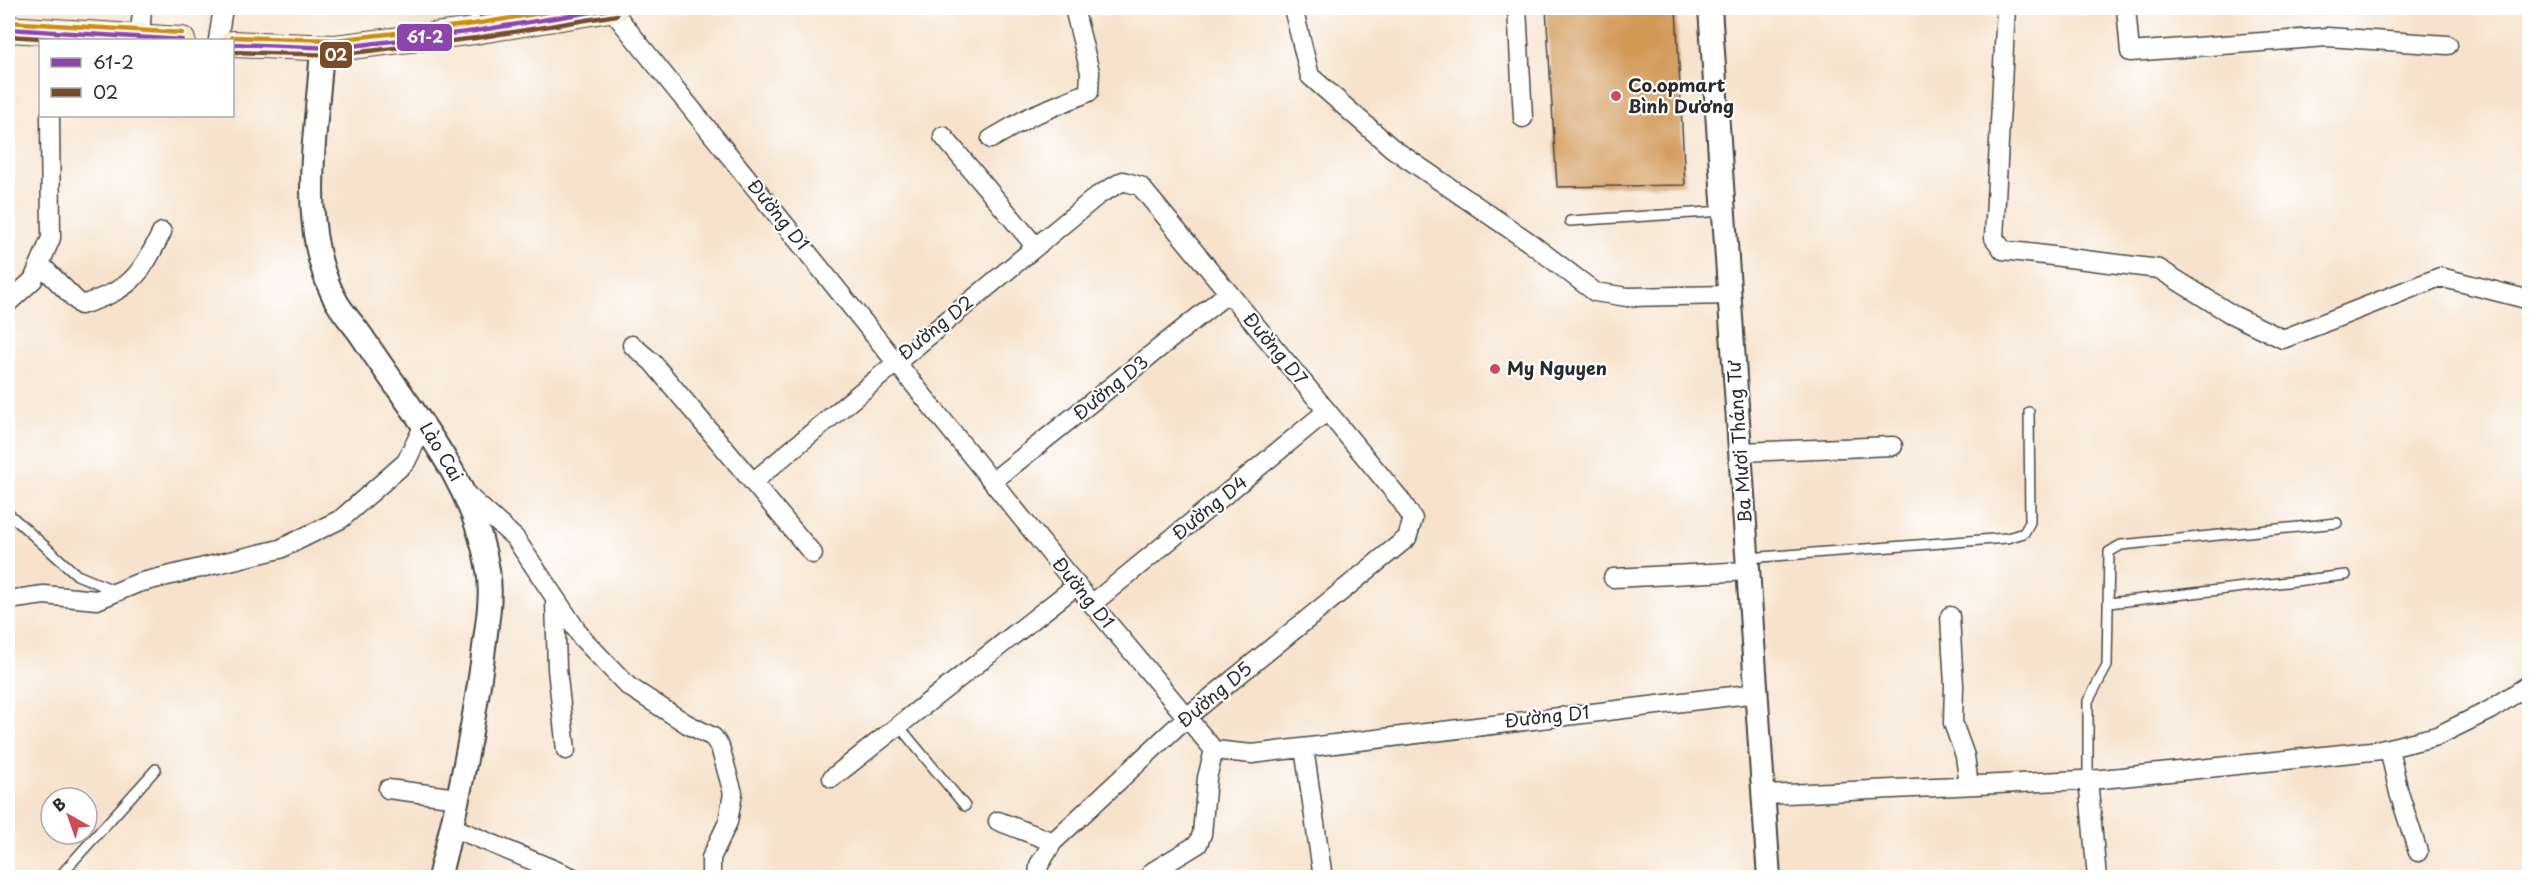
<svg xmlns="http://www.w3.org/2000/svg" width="2537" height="885" viewBox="0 0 2537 885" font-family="'Playpen Sans',sans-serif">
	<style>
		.building { fill: #d29856 }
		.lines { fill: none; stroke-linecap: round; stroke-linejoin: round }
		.service-casing { stroke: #4a4743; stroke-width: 12 }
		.minor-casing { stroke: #4a4743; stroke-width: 21 }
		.tertiary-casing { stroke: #4a4743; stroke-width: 26 }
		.secondary-casing { stroke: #4a4743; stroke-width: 28 }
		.service { stroke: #fff; stroke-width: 9 }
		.minor { stroke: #fff; stroke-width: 18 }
		.tertiary { stroke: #fff; stroke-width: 22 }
		.secondary { stroke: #fae7c3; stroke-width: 26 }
		.bus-1-casing { stroke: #fff; stroke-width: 9 }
		.bus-2-casing { stroke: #fff; stroke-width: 9 }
		.bus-3-casing { stroke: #fff; stroke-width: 9 }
		.bus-1 { stroke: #8e44ad; stroke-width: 4.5 }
		.bus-2 { stroke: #7a4b2a; stroke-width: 4.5 }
		.bus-3 { stroke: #ce8d09; stroke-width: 4.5 }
		.poi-dot { fill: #d1495b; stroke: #fff; stroke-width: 2 }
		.labels { text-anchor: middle; stroke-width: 4.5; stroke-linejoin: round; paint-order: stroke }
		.poi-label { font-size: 18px; font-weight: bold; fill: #2b2b2b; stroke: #fff; text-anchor: start }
		.street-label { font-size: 18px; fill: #2b2b2b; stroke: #fff }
		.line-badge { stroke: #fff; stroke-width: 2 }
		.badge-label { font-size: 16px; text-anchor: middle; font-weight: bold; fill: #fff }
	</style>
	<rect width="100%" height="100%" fill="#fff"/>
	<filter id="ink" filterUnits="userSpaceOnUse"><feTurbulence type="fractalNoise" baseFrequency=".0167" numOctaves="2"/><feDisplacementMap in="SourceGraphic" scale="12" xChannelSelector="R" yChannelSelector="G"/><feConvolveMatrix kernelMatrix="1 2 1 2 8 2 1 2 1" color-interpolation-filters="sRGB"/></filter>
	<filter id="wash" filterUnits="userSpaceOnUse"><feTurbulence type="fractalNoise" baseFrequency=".008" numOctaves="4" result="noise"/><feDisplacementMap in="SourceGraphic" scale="24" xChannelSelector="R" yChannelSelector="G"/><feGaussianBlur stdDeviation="1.35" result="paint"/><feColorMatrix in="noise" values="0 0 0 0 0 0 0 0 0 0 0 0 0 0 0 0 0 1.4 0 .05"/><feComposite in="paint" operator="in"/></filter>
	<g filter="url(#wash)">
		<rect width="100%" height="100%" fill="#f7e3cd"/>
		<g id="blocks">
			<!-- building -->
			<path class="building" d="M1546 8H1676L1685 185 1557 187Z"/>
		</g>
	</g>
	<g filter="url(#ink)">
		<use href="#blocks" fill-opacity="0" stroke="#4a4743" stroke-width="1.5"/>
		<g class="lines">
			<defs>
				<path id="service" d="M474 8 475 29
					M1570 221 1724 211
					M8 513 77 575 116 591
					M1748 558 2007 538 2024 533 2030 522 2029 412
					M2109 603 2346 575
					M898 725 965 806
					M2088 779V701L2107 666 2109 552 2121 545 2337 523
					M58 878 156 769"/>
				<path id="minor" d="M1293 8 1310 76 1392 148 1529 242 1595 292 1627 297 1730 295
					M1517 8 1523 118
					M2006 8 1994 238 2003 250 2159 269 2231 314 2283 339 2440 277 2530 300
					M2126 8 2130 52 2327 37 2448 45
					M611 9 1058 563 1214 750 1252 754 1757 693
					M140 37 142 8
					M218 40 223 8
					M943 136 1036 247
					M991 139 1031 116 1089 92 1090 72 1074 8
					M40 264 81 305C131 289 139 278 162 232
					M8 303 33 280 51 238 50 116
					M632 345 652 362 813 554
					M1741 452 1893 446
					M754 481 1097 196 1123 181 1140 186 1400 499 1413 519 1407 538 1187 717 1053 842 1039 865 1038 878
					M993 481 1228 293
					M467 495 515 538 582 638 628 686 687 724 713 737 720 747 733 793 728 822 711 858V878
					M1613 578 1749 571
					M8 600 44 595 97 600 138 583 280 549 341 519 406 462 425 423
					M555 601 557 669 566 750
					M1092 604 1327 411
					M1950 616 1954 685 1953 723 1965 756 1969 785
					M1304 748 1323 878
					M2389 748 2399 793 2418 852
					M832 778 1077 585
					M2088 779 2097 878
					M388 789 458 798
					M1764 795 2102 779 2381 750 2437 736 2490 710 2530 684
					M998 821 1053 842
					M452 827 574 878
					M1152 872 1198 844 1202 834 1207 778 1214 750"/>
				<path id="tertiary" d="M1710 8 1769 878
					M322 47C318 128 296 222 334 297 341 312 354 324 363 338 412 413 473 478 488 570 493 598 486 628 483 656 473 731 458 804 439 878"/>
				<path id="secondary" d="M8 29 182 40
					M232 44 335 48 475 31 616 8"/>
			</defs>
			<!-- service casing -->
			<use href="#service" class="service-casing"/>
			<!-- minor casing -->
			<use href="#minor" class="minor-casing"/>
			<!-- tertiary casing -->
			<use href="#tertiary" class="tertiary-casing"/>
			<!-- secondary casing -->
			<use href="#secondary" class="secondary-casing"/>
			<!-- service -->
			<use href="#service" class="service"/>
			<!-- minor -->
			<use href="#minor" class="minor"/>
			<!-- tertiary -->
			<use href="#tertiary" class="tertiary"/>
			<!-- secondary -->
			<use href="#secondary" class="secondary"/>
			<defs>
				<path id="bus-1" d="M8 29 182 40
					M232 44 335 48 475 31 616 8"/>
				<path id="bus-2" d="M8 36 71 40
					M232 52 336 55 476 38 617 15"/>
				<path id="bus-3" d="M8 22 182 33
					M232 37 335 40 474 24 572 8"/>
			</defs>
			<!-- bus-1 casing -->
			<use href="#bus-1" class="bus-1-casing"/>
			<!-- bus-2 casing -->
			<use href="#bus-2" class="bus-2-casing"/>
			<!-- bus-3 casing -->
			<use href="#bus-3" class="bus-3-casing"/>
			<!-- bus-1 -->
			<use href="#bus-1" class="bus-1"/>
			<!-- bus-2 -->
			<use href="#bus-2" class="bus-2"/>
			<!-- bus-3 -->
			<use href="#bus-3" class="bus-3"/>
		</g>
	</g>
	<!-- markers -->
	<g class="poi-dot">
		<circle cx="1616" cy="96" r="6"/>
		<circle cx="1495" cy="369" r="6"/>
	</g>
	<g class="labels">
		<!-- poi labels -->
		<g class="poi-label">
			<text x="1628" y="92">Co.opmart<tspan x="1628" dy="21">Bình Dương</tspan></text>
			<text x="1507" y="375">My Nguyen</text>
		</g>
		<!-- street labels -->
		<g class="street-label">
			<text transform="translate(778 215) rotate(51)" y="6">Đường D1</text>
			<text transform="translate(936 328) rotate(-39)" y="6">Đường D2</text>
			<text transform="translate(1275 349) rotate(50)" y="6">Đường D7</text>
			<text transform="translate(1111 388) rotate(-39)" y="6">Đường D3</text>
			<text transform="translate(1740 442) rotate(-94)" y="6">Ba Mươi Tháng Tư</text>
			<text transform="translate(441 452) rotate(59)" y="6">Lào Cai</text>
			<text transform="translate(1210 508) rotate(-39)" y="6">Đường D4</text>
			<text transform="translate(1083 593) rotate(51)" y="6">Đường D1</text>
			<text transform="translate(1215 695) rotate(-40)" y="6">Đường D5</text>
			<text transform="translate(1547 717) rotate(-6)" y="6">Đường D1</text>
		</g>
	</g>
	<g class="line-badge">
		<rect x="396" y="23" width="57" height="29" rx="6" fill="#8e44ad"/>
		<rect x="319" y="41" width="34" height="28" rx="6" fill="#7a4b2a"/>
	</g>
	<g class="badge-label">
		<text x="425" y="43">61-2</text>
		<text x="336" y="61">02</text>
	</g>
	<!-- margin -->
	<rect width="2537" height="885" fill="none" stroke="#fff" stroke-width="30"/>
	<!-- legend -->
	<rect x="39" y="39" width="195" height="78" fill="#ffffff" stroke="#aaaaaa" stroke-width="1.5"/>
	<rect x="51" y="58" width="30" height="9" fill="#8e44ad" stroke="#aaaaaa" stroke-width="1.5"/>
	<text x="93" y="69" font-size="18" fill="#2b2b2b">61-2</text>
	<rect x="51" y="88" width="30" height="9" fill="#7a4b2a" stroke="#aaaaaa" stroke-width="1.5"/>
	<text x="93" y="99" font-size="18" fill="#2b2b2b">02</text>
	<!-- north arrow -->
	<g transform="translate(69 816) rotate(320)"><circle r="28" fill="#ffffff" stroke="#aaaaaa" stroke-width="1.5"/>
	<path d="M0-4.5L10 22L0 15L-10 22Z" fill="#d1495b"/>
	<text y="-9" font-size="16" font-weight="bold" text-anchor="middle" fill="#2b2b2b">B</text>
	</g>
</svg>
